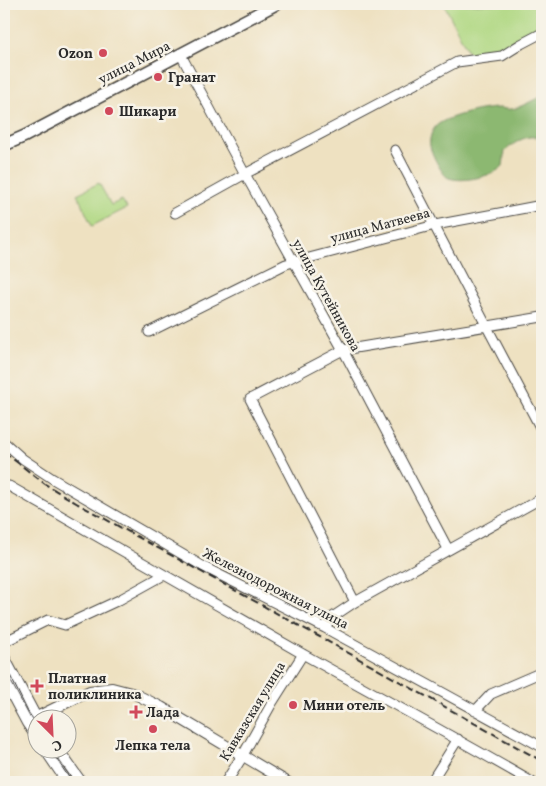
<svg xmlns="http://www.w3.org/2000/svg" width="546" height="786" viewBox="0 0 546 786" font-family="Vollkorn,serif">
	<style>
		.green { fill: #b0d883; stroke: #6e8257 }
		.forest { fill: #8cb871; stroke: #5c724e }
		.lines { fill: none; stroke-linecap: round; stroke-linejoin: round }
		.minor-casing { stroke: #484642; stroke-width: 11 }
		.tertiary-casing { stroke: #484642; stroke-width: 12 }
		.secondary-casing { stroke: #484642; stroke-width: 14 }
		.minor { stroke: #fff; stroke-width: 9 }
		.tertiary { stroke: #fff; stroke-width: 10 }
		.secondary { stroke: #fff; stroke-width: 11 }
		.tram { stroke: #2b2b2b; stroke-width: 1 }
		.rail { stroke: #2b2b2b; stroke-width: 2; stroke-dasharray: 8 4; stroke-linecap: butt }
		.poi-dot { fill: #d1495b; stroke: #f7f3e8; stroke-width: 2 }
		.labels { text-anchor: middle; stroke-width: 5; stroke-linejoin: round; paint-order: stroke }
		.poi-label { font-size: 14px; font-weight: bold; fill: #2b2b2b; stroke: #f7f3e8; text-anchor: start }
		.street-label { font-size: 14px; fill: #2b2b2b; stroke: #f7f3e8 }
	</style>
	<rect width="100%" height="100%" fill="#f7f3e8"/>
	<filter id="ink" filterUnits="userSpaceOnUse"><feTurbulence type="fractalNoise" baseFrequency=".02" numOctaves="2"/><feDisplacementMap in="SourceGraphic" scale="10" xChannelSelector="R" yChannelSelector="G"/><feConvolveMatrix kernelMatrix="1 2 1 2 8 2 1 2 1" color-interpolation-filters="sRGB"/></filter>
	<filter id="wash" filterUnits="userSpaceOnUse"><feTurbulence type="fractalNoise" baseFrequency=".0096" numOctaves="4" result="noise"/><feDisplacementMap in="SourceGraphic" scale="20" xChannelSelector="R" yChannelSelector="G"/><feGaussianBlur stdDeviation="1.12" result="paint"/><feColorMatrix in="noise" values="0 0 0 0 0 0 0 0 0 0 0 0 0 0 0 0 0 1.4 0 .05"/><feComposite in="paint" operator="in"/></filter>
	<g filter="url(#wash)">
		<rect width="100%" height="100%" fill="#eee1c1"/>
		<!-- green -->
		<path class="green" d="M444 4H542V23L498 51 470 56Z
			M99 183 111 205 122 200 127 208 92 226 77 194Z"/>
		<!-- forest -->
		<path class="forest" d="M542 96V140C541 140 536 137 535 137 524 135 512 145 505 151L503 166C494 176 463 183 449 178 443 177 431 153 430 146 429 143 430 138 431 135 432 131 436 125 440 123 453 115 484 108 499 108 503 108 507 110 511 109 518 109 535 99 542 96Z"/>
	</g>
	<g filter="url(#ink)">
		<g class="lines">
			<defs>
				<path id="minor" d="M181 55 245 174 343 350 448 549
					M395 150 487 327 542 431
					M175 213 245 174 457 62 502 56 521 44 542 33
					M149 332 286 264 435 225 542 205
					M4 442 23 459 53 479 204 567 325 628 542 747
					M9 486C107 541 203 598 301 653 378 696 456 738 532 782
					M355 602 250 399 343 350 542 317
					M325 628 331 618 355 602 542 498
					M4 642 48 620 65 625 119 600 164 575
					M475 711 491 694 542 672
					M243 755 272 703 303 654
					M431 782 458 739"/>
				<path id="tertiary" d="M4 657 38 721
					M4 680 27 723 38 739
					M35 718 90 691 112 688 135 694 161 707 287 782
					M44 748 67 782
					M57 748 81 782
					M226 782 243 755"/>
				<path id="secondary" d="M4 144 9 143 25 136 276 4"/>
			</defs>
			<!-- minor casing -->
			<use href="#minor" class="minor-casing"/>
			<!-- tertiary casing -->
			<use href="#tertiary" class="tertiary-casing"/>
			<!-- secondary casing -->
			<use href="#secondary" class="secondary-casing"/>
			<!-- minor -->
			<use href="#minor" class="minor"/>
			<!-- tertiary -->
			<use href="#tertiary" class="tertiary"/>
			<!-- secondary -->
			<use href="#secondary" class="secondary"/>
			<!-- tram -->
			<path class="tram" d="M4 663 28 712 38 726
				M49 748 72 782"/>
			<!-- rail -->
			<path class="rail" d="M4 452 45 484 78 504 318 636 542 761"/>
		</g>
	</g>
	<!-- markers -->
	<g class="poi-dot">
		<circle cx="103" cy="53" r="5"/>
		<circle cx="158" cy="77" r="5"/>
		<circle cx="109" cy="111" r="5"/>
		<path d="M34.5 678.5h5v5h5v5h-5v5h-5v-5h-5v-5h5z"/>
		<circle cx="293" cy="705" r="5"/>
		<path d="M133.5 704.5h5v5h5v5h-5v5h-5v-5h-5v-5h5z"/>
		<circle cx="153" cy="729" r="5"/>
	</g>
	<g class="labels">
		<!-- poi labels -->
		<g class="poi-label">
			<text x="93" y="58" text-anchor="end">Ozon</text>
			<text x="168" y="82">Гранат</text>
			<text x="119" y="116">Шикари</text>
			<text x="48" y="683">Платная<tspan x="48" dy="16">поликлиника</tspan></text>
			<text x="303" y="710">Мини отель</text>
			<text x="146" y="717">Лада</text>
			<text x="153" y="750" text-anchor="middle">Лепка тела</text>
		</g>
		<!-- street labels -->
		<g class="street-label">
			<text transform="translate(134 62) rotate(-27)" y="5">улица Мира</text>
			<text transform="translate(380 225) rotate(-15)" y="5">улица Матвеева</text>
			<text transform="translate(327 295) rotate(61)" y="5">улица Кутейникова</text>
			<text transform="translate(276 588) rotate(27)" y="5">Железнодорожная улица</text>
			<text transform="translate(252 711) rotate(-59)" y="5">Кавказская улица</text>
		</g>
	</g>
	<!-- margin -->
	<rect width="546" height="786" fill="none" stroke="#f7f3e8" stroke-width="20"/>
	<!-- north arrow -->
	<g transform="translate(52 734) rotate(156)"><circle r="24" fill="#f7f3e8" stroke="#a5a39c"/>
	<path d="M0-4L9 19L0 12L-9 19Z" fill="#d1495b"/>
	<text y="-8" font-size="14" font-weight="bold" text-anchor="middle" fill="#2b2b2b">С</text>
	</g>
</svg>
